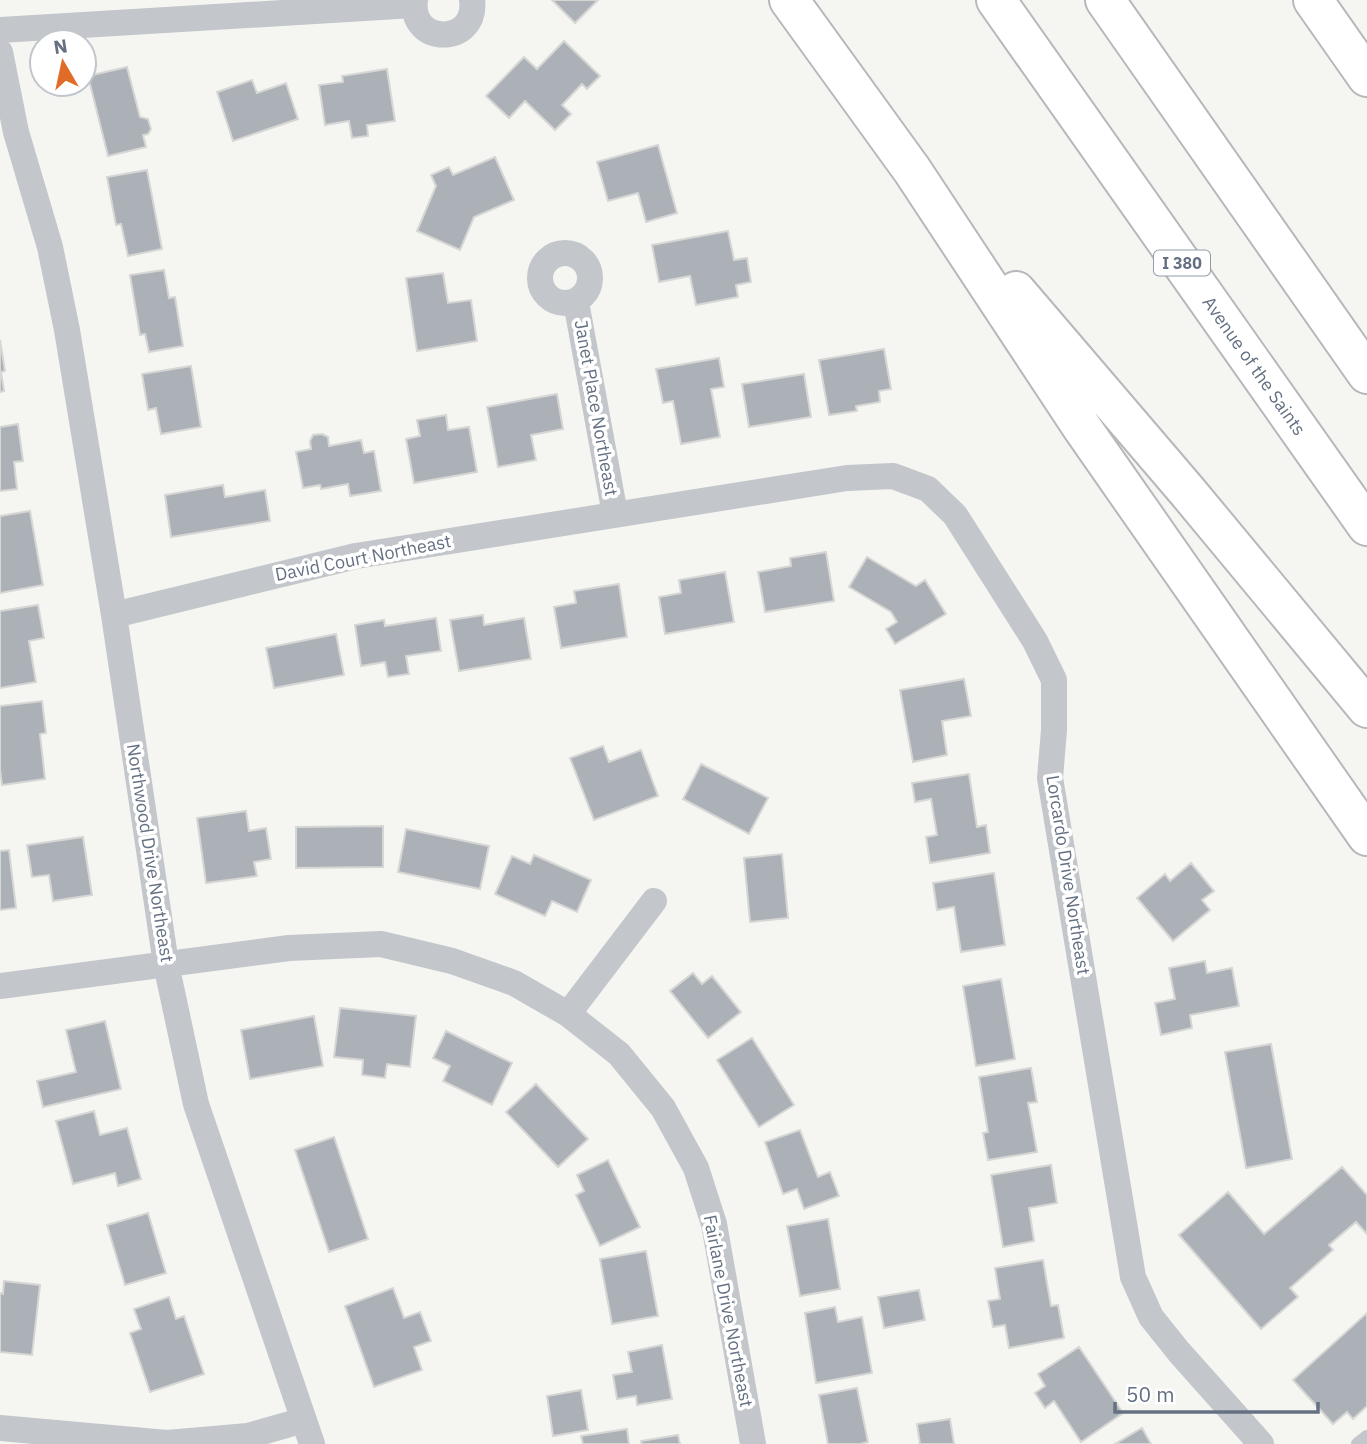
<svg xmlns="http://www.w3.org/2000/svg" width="1367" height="1444" viewBox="0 0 1367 1444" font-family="'IBM Plex Sans',sans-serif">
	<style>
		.building { fill: #acb1b8; stroke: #d6d7d5; stroke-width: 2 }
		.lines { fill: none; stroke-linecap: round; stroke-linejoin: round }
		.motorway-casing { stroke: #b6b8bc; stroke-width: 42 }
		.service { stroke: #c3c6ca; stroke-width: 14 }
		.minor { stroke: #c3c6ca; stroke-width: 26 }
		.motorway { stroke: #fff; stroke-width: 38 }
		.labels { text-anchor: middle; stroke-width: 7; stroke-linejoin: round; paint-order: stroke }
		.shield { fill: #fff; stroke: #939ca8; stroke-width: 2 }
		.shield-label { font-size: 16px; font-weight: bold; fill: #657183 }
		.street-label { font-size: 18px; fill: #657183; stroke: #fff }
	</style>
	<rect width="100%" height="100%" fill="#f5f6f2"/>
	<!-- building -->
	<path class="building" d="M552 0H598L575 23Z
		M564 41 600 76 587 89 582 84 562 105 571 114 555 130 525 101 509 118 486 96 524 57 537 69Z
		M127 67 140 117 148 119 151 129 148 134 143 135 146 147 108 156 88 76Z
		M387 69 395 121 367 125 368 136 352 138 349 121 325 125 319 85 343 82 342 76Z
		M252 80 257 93 286 83 298 119 233 141 217 92Z
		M658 145 677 213 646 222 638 193 608 201 597 162Z
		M495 157 514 200 474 217 460 250 417 231 436 186 431 175 449 167 453 175Z
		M147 170 162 249 128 256 121 224 116 225 107 177Z
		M728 231 734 260 747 258 751 282 736 285 738 297 696 305 690 276 659 282 652 245Z
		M164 270 169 298 175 297 183 346 149 352 145 334 140 335 130 275Z
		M443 273 448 303 471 300 477 341 417 351 406 278Z
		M0 340 5 371 1 372 4 391 0 392Z
		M884 349 891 389 879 391 880 402 856 406 857 411 829 415 819 360Z
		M719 358 724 387 711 389 720 437 681 444 673 401 663 403 656 369Z
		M191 366 201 427 161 434 156 408 148 410 142 374Z
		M804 374 811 417 749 427 742 384Z
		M557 394 563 429 531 435 536 460 498 467 487 407Z
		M446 415 448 430 469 427 477 472 414 483 406 439 420 436 417 420Z
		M18 424 23 461 14 462 17 489 0 491V427Z
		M322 434 328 437 329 446 361 440 364 453 374 451 381 491 350 496 348 484 321 489 320 485 303 488 296 452 311 449 310 441 313 435Z
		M223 485 225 497 265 490 270 521 171 537 165 495Z
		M30 511 43 585 0 593V516Z
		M826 552 834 601 765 612 758 572 791 566 790 558Z
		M867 557 916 586 925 580 946 614 895 644 886 629 897 622 891 612 849 587Z
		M725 572 734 622 665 634 659 597 681 593 679 580Z
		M619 584 627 637 561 648 554 607 576 603 574 591Z
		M38 605 44 638 29 641 36 682 0 688V611Z
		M483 615 484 625 524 618 531 659 459 671 450 620Z
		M436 618 441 651 406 656 409 674 388 677 385 662 361 666 355 625 384 620 385 626Z
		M336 634 344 675 274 688 266 648Z
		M964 679 971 716 942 721 947 755 913 762 900 690Z
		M42 701 46 733 40 734 45 779 2 785 0 769V706Z
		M603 746 609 762 641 750 658 796 594 820 570 758Z
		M701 764 768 798 749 834 683 799Z
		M969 774 977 827 986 825 990 853 930 863 926 837 937 835 931 799 915 802 912 783Z
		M246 811 249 831 266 828 271 859 254 862 257 876 206 883 197 818Z
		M383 826V867L296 868V827Z
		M406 829 489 846 480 889 398 872Z
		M83 837 92 895 53 901 49 875 32 877 27 845Z
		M9 850 16 908 0 910V851Z
		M782 854 788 918 750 922 744 858Z
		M534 855 591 880 577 912 552 901 545 916 495 894 512 856 530 864Z
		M1191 863 1214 891 1202 900 1210 910 1173 941 1137 898 1165 874 1170 881Z
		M994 873 1005 945 961 952 954 907 937 910 933 883Z
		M1205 961 1207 973 1232 968 1239 1006 1190 1015 1192 1028 1161 1035 1155 1003 1175 999 1169 968Z
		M693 973 702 984 712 976 741 1012 708 1038 670 991Z
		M1001 979 1015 1059 976 1066 963 986Z
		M340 1008 416 1016 410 1067 387 1064 385 1078 362 1075 363 1060 334 1057Z
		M314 1016 323 1066 250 1079 241 1030Z
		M105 1021 121 1089 43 1107 37 1081 76 1072 66 1030Z
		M446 1031 512 1063 492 1105 443 1081 450 1066 433 1058Z
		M752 1038 794 1105 759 1127 717 1060Z
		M1271 1044 1292 1159 1246 1168 1225 1052Z
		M1031 1068 1037 1102 1028 1103 1037 1152 988 1160 983 1133 988 1132 979 1077Z
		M536 1084 588 1139 558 1167 506 1112Z
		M94 1111 100 1135 127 1128 141 1179 118 1186 115 1173 73 1184 56 1121Z
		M800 1130 818 1177 830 1172 839 1196 804 1209 797 1189 783 1194 765 1142Z
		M334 1137 368 1239 329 1252 295 1150Z
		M608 1160 640 1227 600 1246 576 1195 584 1191 577 1175Z
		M1051 1165 1057 1203 1029 1208 1034 1241 1003 1247 991 1175Z
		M1342 1167 1367 1195V1234L1356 1222 1329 1245 1333 1250 1290 1288 1298 1297 1261 1329 1179 1235 1228 1192 1264 1234Z
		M148 1213 166 1273 125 1285 107 1225Z
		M828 1219 840 1289 800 1296 787 1226Z
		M646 1251 658 1316 612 1324 600 1259Z
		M1043 1260 1051 1306 1058 1305 1064 1338 1009 1348 1005 1325 993 1327 988 1301 1000 1299 995 1268Z
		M4 1281 40 1285 32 1355 0 1352V1293L3 1294Z
		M393 1288 404 1318 420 1312 431 1341 414 1347 422 1370 374 1387 345 1306Z
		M919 1290 925 1320 884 1328 878 1297Z
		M169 1297 176 1319 184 1316 204 1374 150 1392 130 1333 141 1329 134 1309Z
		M835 1307 838 1322 862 1317 872 1373 816 1383 805 1313Z
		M1367 1313V1406L1353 1419 1347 1412 1333 1424 1293 1380Z
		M662 1345 672 1399 637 1405 636 1396 617 1399 613 1375 632 1372 628 1352Z
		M1079 1347 1123 1413 1081 1442 1054 1401 1045 1408 1035 1393 1045 1386 1038 1374Z
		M857 1388 868 1442 860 1444H828L819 1395Z
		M581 1390 588 1430 553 1436 547 1396Z
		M950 1419 954 1444H920L917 1424Z
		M1142 1428 1151 1444H1115Z
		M627 1429 629 1444H583L581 1436Z
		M678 1435 680 1444H642L641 1441Z"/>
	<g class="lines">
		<defs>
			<path id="motorway" d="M789 0 912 170 1083 429 1367 836
				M996 0 1367 526
				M1105 0 1367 374
				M1313 0 1367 77
				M1016 291 1187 491 1367 708"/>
		</defs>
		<!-- motorway casing -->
		<use href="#motorway" class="motorway-casing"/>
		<!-- service -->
		<path class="service" d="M1358 1444 1367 1437"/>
		<!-- minor -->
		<path class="minor" d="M415 0C409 46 478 46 472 0
			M0 30 414 5
			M0 52 16 132 50 247 67 330 114 615 166 964 196 1104 312 1444
			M540 278a25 25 0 1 1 50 0a25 25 0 1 1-50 0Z
			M576 302 615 514
			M114 615 356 556 847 478 893 476 928 489 955 515 1035 641 1054 680V730L1050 778 1133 1277 1151 1317 1179 1352 1261 1444
			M0 986 289 948 381 944 452 961 514 983 568 1014 619 1054 663 1108 696 1168 714 1224 753 1444
			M568 1014 654 901
			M0 1428 167 1443 248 1436 304 1420"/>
		<!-- motorway -->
		<use href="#motorway" class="motorway"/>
	</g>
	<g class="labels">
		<!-- shield labels -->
		<rect class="shield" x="1154" y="250.5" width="56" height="25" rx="5"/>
		<g class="shield-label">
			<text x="1182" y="269">I 380</text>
		</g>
		<!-- street labels -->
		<g class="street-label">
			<text transform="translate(1254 366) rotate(55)" y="6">Avenue of the Saints</text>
			<text transform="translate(596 408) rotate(80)" y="6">Janet Place Northeast</text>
			<text transform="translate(363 558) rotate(-11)" y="6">David Court Northeast</text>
			<text transform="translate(150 853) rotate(81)" y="6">Northwood Drive Northeast</text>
			<text transform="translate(1068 875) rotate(81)" y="6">Lorcardo Drive Northeast</text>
			<text transform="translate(728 1311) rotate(79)" y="6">Fairlane Drive Northeast</text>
		</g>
	</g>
	<!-- north arrow -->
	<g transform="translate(63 63) rotate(351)"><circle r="33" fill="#ffffff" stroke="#c1c6cd" stroke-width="2"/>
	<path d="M0-5L12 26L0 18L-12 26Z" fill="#e06c27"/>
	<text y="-10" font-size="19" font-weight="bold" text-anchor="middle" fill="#657183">N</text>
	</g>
	<!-- scale -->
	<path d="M1115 1402v10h203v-10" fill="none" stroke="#657183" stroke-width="3.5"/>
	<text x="1126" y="1402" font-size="21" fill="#657183" stroke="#ffffff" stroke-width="5" paint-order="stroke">50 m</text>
</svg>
